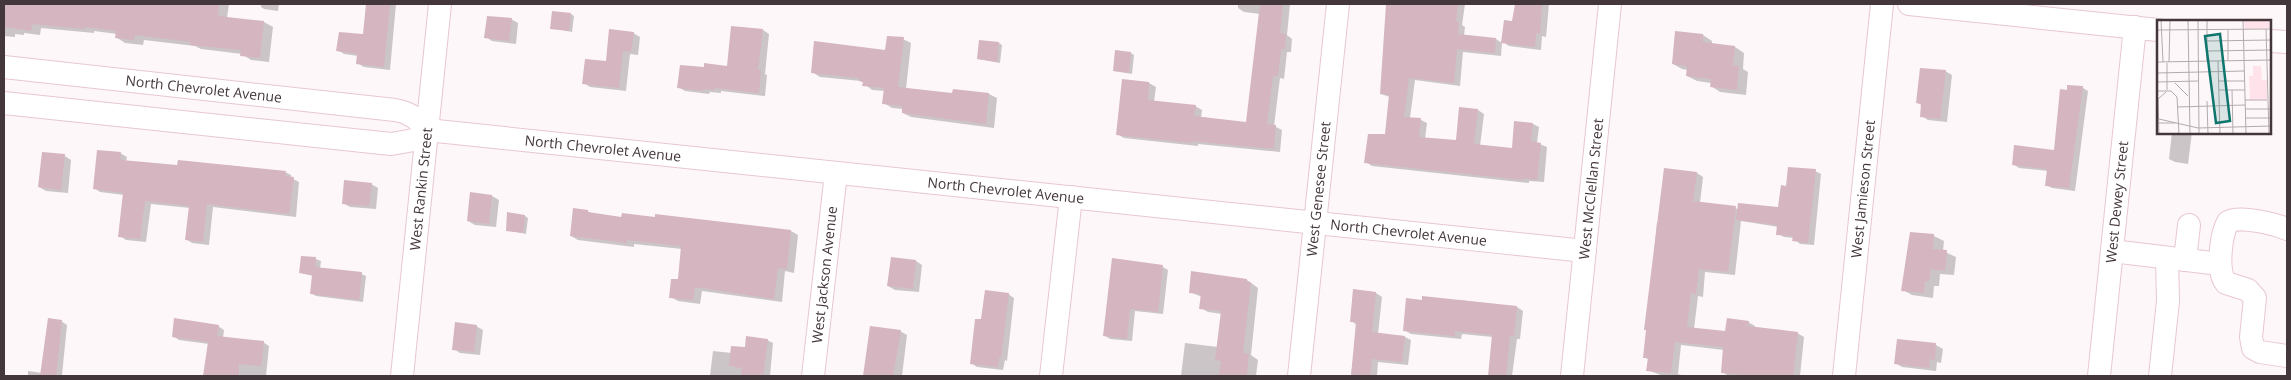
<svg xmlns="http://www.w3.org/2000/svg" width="2291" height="380" viewBox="0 0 2291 380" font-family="'Open Sans',sans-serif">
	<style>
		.shadow { fill: #0003 }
		.building { fill: #d5b5bf }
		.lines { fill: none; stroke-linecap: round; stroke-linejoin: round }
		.minor-casing { stroke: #e7c7d1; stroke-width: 24 }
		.minor { stroke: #fff; stroke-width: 22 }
		.labels { text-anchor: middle; stroke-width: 4.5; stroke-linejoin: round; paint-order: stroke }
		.street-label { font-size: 14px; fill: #44373b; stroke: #fef7f9 }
		.inset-road { fill: none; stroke: #b4aaad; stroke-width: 1 }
		.view { fill: #0f766e; fill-opacity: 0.15; stroke: #0f766e; stroke-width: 2.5 }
		.inset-edge { fill: none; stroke: #44373b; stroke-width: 2.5 }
	</style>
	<rect width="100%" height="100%" fill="#fef7f9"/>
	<!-- shadow -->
	<path class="shadow" d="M4 4H229L227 18 264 22 273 27 269 62 251 60 242 54 201 49 195 46 144 40 143 45 125 43 116 37 117 34 94 31V33L41 28 40 35 24 33V35L15 34V37L4 36Z
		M261 4H279L278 11 264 9 261 7Z
		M368 4H396L390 70 364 67 357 63 358 56 344 54 338 50 364 36Z
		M1238 4H1290L1287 35 1292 39 1291 52H1287L1284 79 1280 78 1274 126 1282 130 1280 152 1198 144V146L1124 138 1117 134 1124 81 1149 83 1156 87 1154 102 1195 106 1202 110 1201 118 1247 123 1261 14 1244 12 1238 8Z
		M1388 4H1465L1462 25 1465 27 1464 36 1496 39 1502 43 1501 56 1463 52 1460 86 1415 80 1410 118 1421 120 1427 123 1425 139 1457 142 1478 110 1484 114 1480 146 1513 149 1533 124 1539 127 1537 143 1547 147 1544 182 1529 181V183L1372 166 1366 162 1386 136 1390 97 1381 94Z
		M1516 4H1549L1546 37 1542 36 1541 50 1509 46 1503 42 1513 23Z
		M571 14 574 16 572 32 551 28Z
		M511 19 518 23 516 44 492 41 486 37Z
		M763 30 769 34 765 74 767 75 765 96 721 91V93L710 92 709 94 685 91 678 87 705 69 728 67Z
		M633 33 640 37 638 55 630 54 626 91 590 87 584 83 607 63Z
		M1703 35 1712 41V44L1735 47 1744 53 1743 69 1748 72 1746 95 1720 92 1711 86V83L1697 81 1687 76 1688 70 1682 69 1673 64Z
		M903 39 911 43 906 89 953 94H989L997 98 994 128 911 117 903 113V109L892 108 884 103 885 91 872 90 861 81 820 77 812 72 886 51Z
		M999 43 1002 45 1000 63 978 59Z
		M1131 53 1134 55 1132 74 1114 71Z
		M1945 71 1952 75 1947 122 1928 120 1922 116 1923 106 1918 103Z
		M2069 86 2083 88 2088 91 2075 191 2052 188 2046 185 2048 171 2019 168 2013 164 2055 151Z
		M2172 132H2192L2188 164 2175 162 2169 159Z
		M120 153 127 157 126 161 178 167H225V165L285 172 291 175V178L299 182 296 217 213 207 209 245 192 243 186 239 190 208 151 204 146 242 126 240 120 236 124 195 100 192 94 188Z
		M65 156 71 160 68 193 46 191 39 187Z
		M1815 171 1821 174 1814 245 1800 244 1794 238 1784 237 1778 234 1779 227 1741 221 1735 275 1705 272 1703 297 1698 296 1694 329 1726 333 1748 322 1755 326V328L1797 333 1804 337 1800 376H1729L1722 372 1724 350 1681 345 1678 374 1685 376H1663L1648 370 1649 360 1644 357 1657 222H1660L1697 173 1703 177 1700 203 1739 209 1779 208 1788 187Z
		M371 184 378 188 376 209 350 207 343 203Z
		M471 194 492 196 499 200 496 227 475 225 468 221Z
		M587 211 593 214 622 218 791 231 798 235 794 273 785 271 782 302 702 291 700 304 678 301 671 297 679 281 682 249 634 244V247L578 240 571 236Z
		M525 216 528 218 526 234 507 230Z
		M1911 233 1934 236 1944 241 1943 251 1956 257 1954 275 1940 274 1939 286H1934L1933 298 1912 295 1903 290Z
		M302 257 316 259 321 261 320 269 361 274 366 276 363 302 316 296 311 293 313 276 301 273Z
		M916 261 922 265 919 292 895 290 888 286Z
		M1163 267 1168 270 1163 314 1135 311 1132 341 1110 339 1104 335Z
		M1247 280 1258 288 1251 355 1258 360 1256 376H1181L1185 343 1218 347 1222 314 1208 312 1201 308 1202 297 1190 292Z
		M1354 291 1376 293 1382 297 1378 334 1405 337 1411 340 1408 365 1378 362 1377 376H1351L1357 325 1351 321Z
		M1008 294 1014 298 1007 361 1005 360 1003 370 977 367 971 363 982 321Z
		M1459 300 1517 307 1523 311 1520 339H1517L1512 376H1489L1493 337 1462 334 1461 339 1411 334 1404 330Z
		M61 321 67 325 62 375 77 376H28V371L42 373Z
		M218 326 224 330 223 338 263 342 269 346 266 376H205L209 344 179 340 173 336Z
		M476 326 483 330 480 355 460 353 454 349Z
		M871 328 900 331 907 335 902 376H865Z
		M767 340 773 343 770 376H710L713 351 732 353Z
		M1936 345 1943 349 1941 363 1937 362 1936 371 1902 367 1895 363Z"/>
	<!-- building -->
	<path class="building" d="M4 4H217L219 5 218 16 264 21 260 58 240 56 241 50 190 45 191 42 135 35 134 40 115 38 116 31 85 27V29L32 24 31 31 4 27Z
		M366 4H390L384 67 356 64 357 54 336 51 339 32 363 34Z
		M1260 4H1283L1280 33 1286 34 1285 49H1281L1278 76H1273L1267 124 1276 125 1274 149 1191 141V143L1116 135 1122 79 1149 82 1148 100 1196 105 1194 116 1246 122Z
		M1386 4H1458L1456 21 1459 22 1458 34 1496 38 1495 53 1457 49 1454 83 1409 78 1404 117 1421 118 1419 137 1456 140 1459 107 1478 109 1474 144 1512 148 1514 121 1533 123 1531 141 1541 143 1537 180 1523 178V180L1364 163 1368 134H1385L1389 95 1380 94Z
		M1515 4H1542L1540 34 1536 33 1535 47 1501 43 1504 20 1512 21Z
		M552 11 571 13 569 31 550 29Z
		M487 16 512 18 509 41 484 38Z
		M731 26 763 29 758 70H761L759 93 715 88 714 90 703 89V91L677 88 680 65 704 67V63L727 66Z
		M609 29 634 32 631 52 623 51 619 88 582 84 585 59 606 61Z
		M1675 31 1703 34V42L1735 46 1733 65 1739 66 1737 90 1710 87 1711 79 1686 76 1687 66 1672 64Z
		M887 36 904 37 898 87 952 93 953 89 989 93 986 124 902 113V106L882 104 884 88 862 86 863 82 859 81V78L811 73 814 41 885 50Z
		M979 40 999 42 997 62 977 59Z
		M1115 50 1131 52 1129 73 1113 71Z
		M1920 68 1946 70 1940 119 1920 117 1921 104 1916 103Z
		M2067 85 2083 86 2069 188 2045 186 2047 169 2012 165 2014 145 2054 150 2060 89 2067 90Z
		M97 150 121 152 120 158 122 160 177 165 178 160 286 171 285 176 294 177 289 214 207 204 203 242 185 240 189 206 145 201 140 239 118 237 123 193 93 189Z
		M42 152 65 154 61 190 38 187Z
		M1788 167 1816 169 1808 243 1792 241 1793 236 1776 235 1777 225 1736 220 1738 203 1778 207 1781 185 1786 186Z
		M1664 168 1697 172 1693 201 1736 206 1728 272 1699 269 1696 294 1691 293 1687 327 1725 331 1727 318 1749 321 1748 326 1798 332 1793 376H1755L1721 373 1723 347 1675 342 1671 373 1646 371 1648 358H1643L1646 330H1644Z
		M344 180 372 183 369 206 342 204Z
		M470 192 492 195 489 224 467 221Z
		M573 208 588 210V212L621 217 622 213 655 217V214L791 230 787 269 778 268 774 299 695 287 693 300 669 298 671 279H678L681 246 627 240V243L570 236Z
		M507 212 525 215 523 233 506 231Z
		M1910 232 1934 234 1933 249 1947 250 1945 271 1931 269 1929 281H1925L1924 293 1901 291Z
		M301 256 316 257 315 267 362 272 359 300 310 294 312 275 299 273Z
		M891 257 916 260 913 289 887 286Z
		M1112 258 1163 265 1158 312 1130 309 1127 339 1103 336Z
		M1191 271 1247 279V282H1251L1243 353 1249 354 1247 376H1219L1221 361 1215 360 1221 311 1199 309 1201 294 1189 293Z
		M1353 289 1376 292 1372 332 1405 336 1402 362 1372 359 1370 376H1351L1356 322H1350Z
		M985 290 1009 293 1001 358H999L998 367 970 364 975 319H981Z
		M1422 296 1517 306 1514 336H1510L1506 376H1488L1492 335 1455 331V336L1403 331 1406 298 1422 300Z
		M48 318 62 320 56 376H40Z
		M174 318 219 325 217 336 264 341 261 366 239 364V376H203L208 342 172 337Z
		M455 322 477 325 474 352 452 350Z
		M870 326 901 330 893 376H863Z
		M746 336 768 339 763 376H741L742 368 729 366 731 346 745 347Z
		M1897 339 1936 343 1935 360 1930 359 1929 368 1894 364Z"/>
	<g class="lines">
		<defs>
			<g id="minor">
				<path d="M1909 4 2158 30"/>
				<path d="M2270 41 2287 42"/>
				<path id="s1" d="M4 67 395 110C408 112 419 119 427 130L1585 251"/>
				<path d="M4 103 391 144 414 140 427 130"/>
				<path d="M2287 229C2275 224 2239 215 2228 222 2221 234 2216 272 2226 283L2248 290 2255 298 2251 337 2253 348 2260 352 2287 356"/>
				<path d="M2112 251 2220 264"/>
				<path d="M2185 260 2189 225"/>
				<path id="s2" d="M402 376 440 4"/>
				<path id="s3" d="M813 376 836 173"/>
				<path d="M1051 376 1071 197"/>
				<path id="s4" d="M1299 376 1338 4"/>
				<path id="s5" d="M1572 376 1610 4"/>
				<path id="s6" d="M1844 376 1882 4"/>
				<path id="s7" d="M2099 376 2135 27"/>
				<path d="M2160 376 2168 301 2167 258"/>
			</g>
		</defs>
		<!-- minor casing -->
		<use href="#minor" class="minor-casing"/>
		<!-- minor -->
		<use href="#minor" class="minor"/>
	</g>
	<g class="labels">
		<!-- street labels -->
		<g class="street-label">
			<text dy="5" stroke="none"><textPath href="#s1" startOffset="201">North Chevrolet Avenue</textPath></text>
			<text dy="5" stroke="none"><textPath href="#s1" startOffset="609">North Chevrolet Avenue</textPath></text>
			<text dy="5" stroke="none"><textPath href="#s2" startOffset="188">West Rankin Street</textPath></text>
			<text dy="5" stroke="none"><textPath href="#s1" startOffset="1014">North Chevrolet Avenue</textPath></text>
			<text dy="5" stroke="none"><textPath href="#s4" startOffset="188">West Genesee Street</textPath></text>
			<text dy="5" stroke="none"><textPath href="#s5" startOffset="188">West McClellan Street</textPath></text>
			<text dy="5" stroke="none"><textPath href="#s6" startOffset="188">West Jamieson Street</textPath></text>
			<text dy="5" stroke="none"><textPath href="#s7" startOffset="175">West Dewey Street</textPath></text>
			<text dy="5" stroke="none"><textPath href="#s1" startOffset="1419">North Chevrolet Avenue</textPath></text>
			<text dy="5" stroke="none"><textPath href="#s3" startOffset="102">West Jackson Avenue</textPath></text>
		</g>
	</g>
	<!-- overview -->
	<g transform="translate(2157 20)">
		<rect width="114" height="114" fill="#fef7f9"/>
		<path d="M87 0H114V8L88 9ZM96 46H104L105 60H110V79L93 80 92 56H96Z" fill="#ffe2ea"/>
		<path class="inset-road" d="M4 0 6 42M31 0 33 114M41 0 42 114M50 0V41M86 0 89 114M109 9 112 114M0 10 114 9M71 10V41M50 21 114 20M50 31 114 30M61 41 63 114M0 42 114 40M12 42 13 0M10 43V70M0 53 87 51M61 61H87M0 62 41 61M18 63 31 76M62 70H88M75 70 76 114M0 71H14L20 77 22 114M88 80H110M50 81 51 114M20 87 88 85M88 89H114M88 98H114M2 99 41 108 114 106M2 103H18M2 114 1 79 9 72"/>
		<path class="view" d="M63 14 73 101 59 103 48 16Z"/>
		<rect width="114" height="114" class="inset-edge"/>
	</g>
	<!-- border -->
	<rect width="2291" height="380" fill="none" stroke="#44373b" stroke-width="10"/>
</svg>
